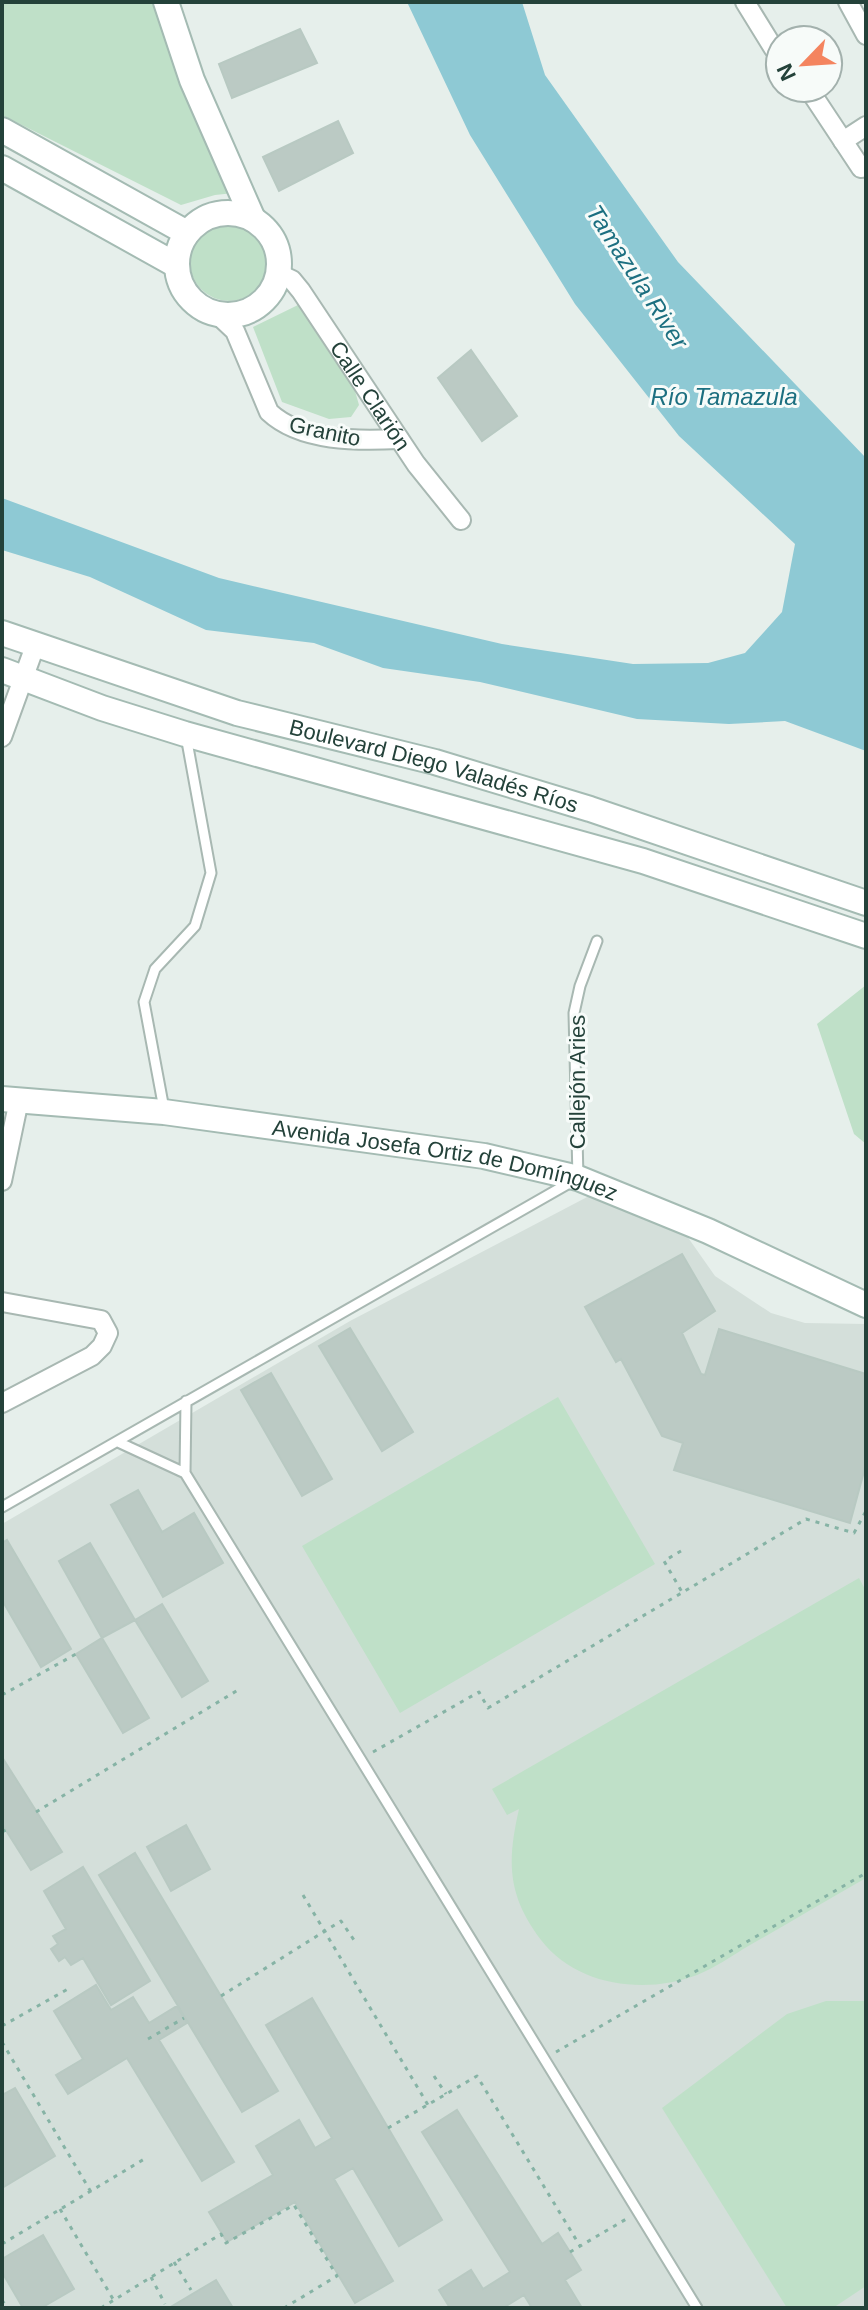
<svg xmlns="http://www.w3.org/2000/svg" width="868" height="2310" viewBox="0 0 868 2310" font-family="Helvetica,sans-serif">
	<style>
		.built { fill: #d4dfda }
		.green { fill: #bfe0c8 }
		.water { fill: #8ec9d4 }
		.building { fill: #bbcac4; stroke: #b8c9c2; stroke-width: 2 }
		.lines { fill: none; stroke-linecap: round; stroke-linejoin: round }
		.lane-casing { stroke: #a8b8b2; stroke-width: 13 }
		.street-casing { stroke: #a8b8b2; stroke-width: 22 }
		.secondary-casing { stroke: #a4bbb3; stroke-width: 28 }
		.path { stroke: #86b3a5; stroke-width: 3; stroke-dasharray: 4 6; stroke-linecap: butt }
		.lane { stroke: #fff; stroke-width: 9 }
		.street { stroke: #fff; stroke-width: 18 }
		.secondary { stroke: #fff; stroke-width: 24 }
		.labels { text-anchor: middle; stroke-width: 6; stroke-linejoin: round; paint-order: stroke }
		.street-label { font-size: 22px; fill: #24423a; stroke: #f7fbf9 }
		.water-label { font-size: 24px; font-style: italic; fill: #1c6f80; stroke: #f7fbf9 }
	</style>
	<rect width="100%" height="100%" fill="#e6efeb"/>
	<!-- built -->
	<path class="built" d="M591 1195 682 1229 715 1276 771 1313 805 1323 866 1324V2308H2V1524L350 1321Z"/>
	<!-- green -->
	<path class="green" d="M2 2H166L234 193 215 195 181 205 2 115Z
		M190 262a39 39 0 1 1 78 0a39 39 0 1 1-78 0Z
		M298 305 355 391 359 405 351 417 329 419 282 402 253 327Z
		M866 985V1144L854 1134 817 1024Z
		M558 1397 655 1564 400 1713 302 1546Z
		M859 1578 866 1591V1878C827 1900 789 1923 750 1945 733 1955 715 1968 697 1975 645 1995 576 1986 541 1940 507 1895 507 1862 519 1809L507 1815 492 1789Z
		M826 2001H866V2286L833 2308H787L662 2108 787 2014Z"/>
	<!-- water -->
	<path class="water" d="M407 2H522L545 75 678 262 866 458V751L785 721 729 724 637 719 480 682 383 668 314 643 206 630 90 577 2 550V498L219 578 502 644 633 664 708 663 745 653 782 612 795 544 679 436 575 304 470 135Z"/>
	<!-- building -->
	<path class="building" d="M300 29 317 63 232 98 219 64Z
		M338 121 353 153 279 191 263 157Z
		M471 350 517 416 482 441 438 378Z
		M682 1254 715 1311 682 1333 701 1374 705 1375 719 1329 866 1374V1464L850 1523 674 1470 683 1443 662 1436 621 1359 616 1362 585 1307Z
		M350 1328 413 1432 382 1451 319 1346Z
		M271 1373 332 1479 302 1496 241 1390Z
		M138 1490 162 1532 194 1513 223 1563 163 1597 111 1505Z
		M7 1540 71 1649 41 1667 2 1600V1543Z
		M90 1543 135 1620 102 1638 59 1561Z
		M162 1604 208 1681 182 1697 135 1620Z
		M102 1638 149 1718 123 1733 76 1654Z
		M2 1757 62 1852 31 1870 2 1824Z
		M186 1825 210 1869 171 1891 147 1847Z
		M135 1853 278 2091 242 2112 99 1875Z
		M83 1867 150 1981 111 2005 83 1958 71 1965 65 1957 59 1961 51 1949 58 1944 53 1936 66 1929 44 1891Z
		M96 1985 111 2010 133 1997 149 2023 177 2006 187 2023 159 2040 234 2162 202 2181 127 2058 68 2094 56 2075 83 2059 54 2011Z
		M312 1998 442 2220 399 2246 353 2168 334 2179 393 2281 355 2303 295 2202 227 2242 209 2212 273 2175 256 2146 299 2120 315 2148 332 2138 266 2025Z
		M15 2088 55 2156 2 2188V2095Z
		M457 2110 542 2244 558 2233 570 2252 581 2270 565 2280 582 2308H532L524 2295 503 2308H450L439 2290 471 2270 483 2289 510 2272 422 2132Z
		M43 2235 74 2289 41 2308H23L2 2272V2259Z
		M216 2280 233 2308H169Z"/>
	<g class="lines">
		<defs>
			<path id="lane" d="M164 1109 144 1002 155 969 195 926 211 873 186 736
				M186 1401 185 1473 697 2308
				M118 1442 185 1473
				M2 1507 578 1178 574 1013 580 986 597 941"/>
			<g id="street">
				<path d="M745 2 774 49"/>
				<path d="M848 2 866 35"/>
				<path d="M808 88 861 168"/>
				<path d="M843 141 866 126"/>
				<path id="s1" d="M279 274 292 280 301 291 416 464 461 520"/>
				<path d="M218 315 235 331 269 412C301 442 358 441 399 439"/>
				<path d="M2 737 35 646"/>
				<path d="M2 1181 19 1100"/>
				<path d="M2 1302 101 1320 108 1333 102 1346 92 1356 2 1403"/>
			</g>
			<g id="secondary">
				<path d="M166 2 192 80 253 219"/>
				<path d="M2 130 187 233"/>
				<path d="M2 168 176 265"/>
				<circle cx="228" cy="264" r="51"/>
				<path id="s2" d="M2 633 237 713 435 762 590 809 866 903"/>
				<path d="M2 670 102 708 185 734 643 861 866 936"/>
				<path id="s3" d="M2 1099 164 1112 484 1156 578 1178 708 1231 866 1305"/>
			</g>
		</defs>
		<!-- lane casing -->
		<use href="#lane" class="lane-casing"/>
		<!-- street casing -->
		<use href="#street" class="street-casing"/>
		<!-- secondary casing -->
		<use href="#secondary" class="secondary-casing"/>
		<!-- path -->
		<path class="path" d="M681 1551 664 1561 682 1592
			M2 1695 76 1654
			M373 1752 479 1692 488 1708 806 1519 854 1533 866 1511
			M36 1812 238 1690
			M2 1832 6 1830
			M303 1895 428 2105
			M221 1996 341 1921 354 1940
			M2 2026 68 1989
			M148 2039 184 2018
			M2 2042 91 2192
			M556 2052 866 1873
			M434 2076 446 2094
			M388 2128 477 2076 580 2246
			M60 2209 113 2299
			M2 2244 146 2158
			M570 2252 628 2218
			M174 2262 191 2290
			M151 2277 165 2304
			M2 2300 7 2308
			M101 2308 221 2234 226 2243 294 2205
			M284 2308 337 2276 294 2205"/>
		<!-- lane -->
		<use href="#lane" class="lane"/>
		<!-- street -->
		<use href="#street" class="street"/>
		<!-- secondary -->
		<use href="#secondary" class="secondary"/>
	</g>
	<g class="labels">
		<!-- street labels -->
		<g class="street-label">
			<text dy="8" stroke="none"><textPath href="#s1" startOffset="154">Calle Clarión</textPath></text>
			<text transform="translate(325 431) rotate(12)" y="8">Granito</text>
			<text dy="8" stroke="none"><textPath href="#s2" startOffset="452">Boulevard Diego Valadés Ríos</textPath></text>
			<text transform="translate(577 1082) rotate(-90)" y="8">Callejón Aries</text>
			<text dy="8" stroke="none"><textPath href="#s3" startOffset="448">Avenida Josefa Ortiz de Domínguez</textPath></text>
		</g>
		<!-- water labels -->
		<g class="water-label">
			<text transform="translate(637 277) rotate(57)" y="8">Tamazula River</text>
			<text x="724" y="405">Río Tamazula</text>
		</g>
	</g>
	<!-- border -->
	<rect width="868" height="2310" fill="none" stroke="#24423a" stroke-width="8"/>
	<!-- north arrow -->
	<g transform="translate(804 64) rotate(245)"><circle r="38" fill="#f7fbf9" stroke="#a3b1ad" stroke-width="2"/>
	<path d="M0-6L14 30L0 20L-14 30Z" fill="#f4845f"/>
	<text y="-12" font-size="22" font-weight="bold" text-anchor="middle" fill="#24423a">N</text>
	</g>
</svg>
